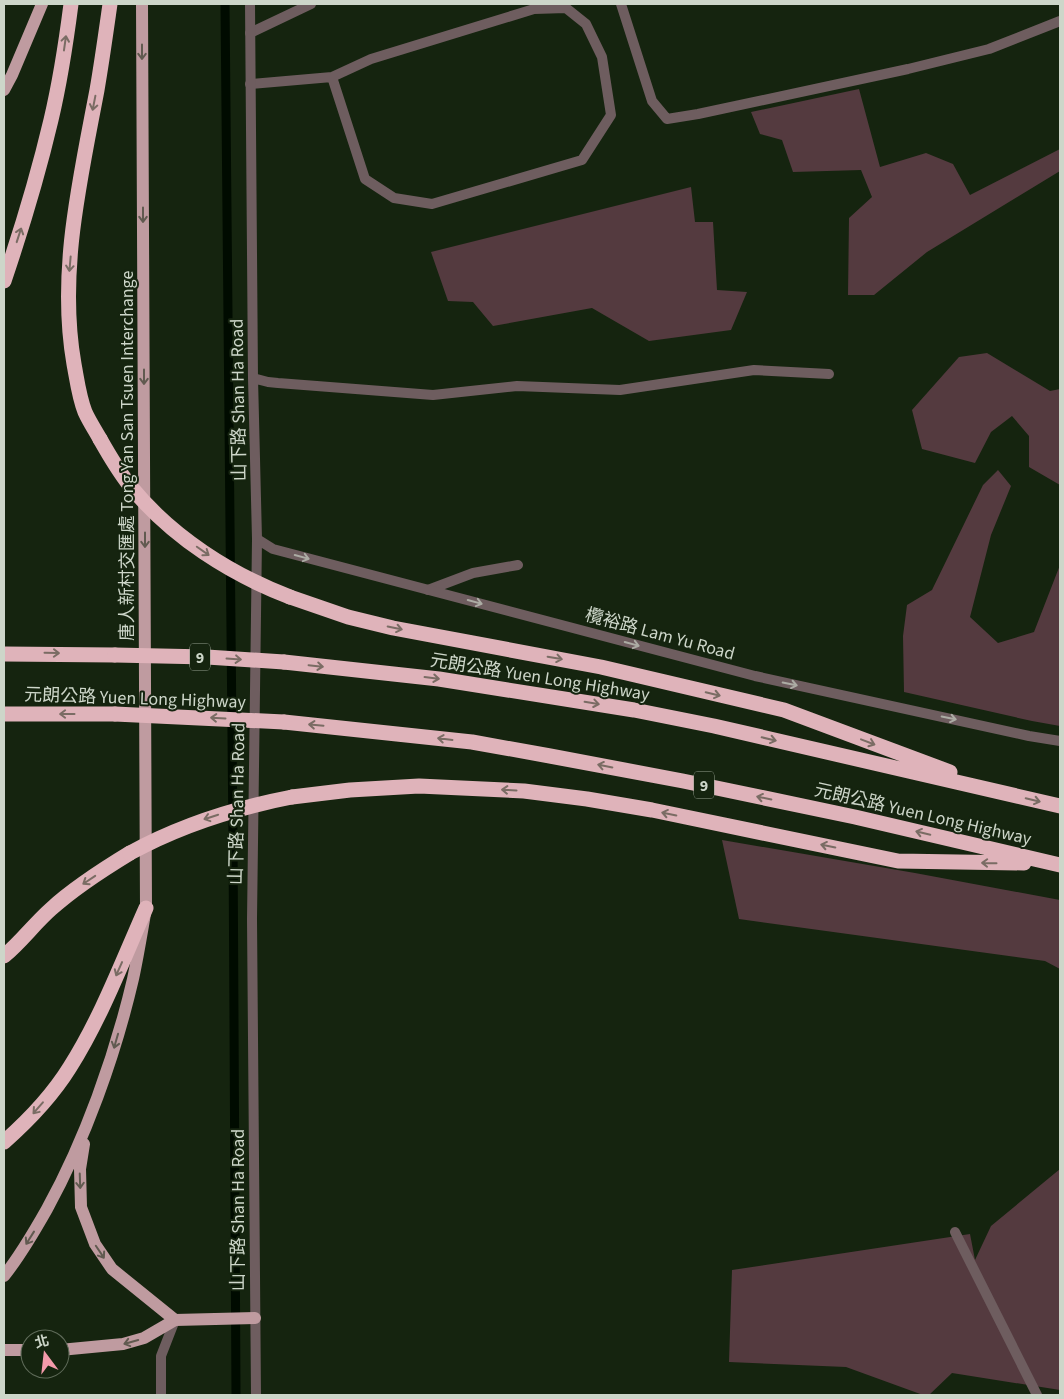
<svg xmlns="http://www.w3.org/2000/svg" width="1064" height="1399" viewBox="0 0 1064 1399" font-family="'Source Sans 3','Noto Sans TC',sans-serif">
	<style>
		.green { fill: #543a3f }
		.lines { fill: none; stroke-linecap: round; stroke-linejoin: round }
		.stream { stroke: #000b00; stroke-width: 9 }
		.lane { stroke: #6e5d5f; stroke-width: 10 }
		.street { stroke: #6e5d5f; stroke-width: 10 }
		.primary { stroke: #bf9ba0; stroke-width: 12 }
		.highway { stroke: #dfb3ba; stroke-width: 15 }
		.highway-bridge { stroke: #dfb3ba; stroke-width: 15 }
		.oneway { stroke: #7a6c64 }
		.oneway2 { stroke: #615a50 }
		.oneway3 { stroke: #acaca4 }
		.labels { text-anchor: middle; stroke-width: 4; stroke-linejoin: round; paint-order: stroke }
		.shield { fill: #15240f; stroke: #96a191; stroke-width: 1 }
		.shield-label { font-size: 16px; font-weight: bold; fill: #cdd6c9 }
		.street-label { font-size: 18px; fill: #cdd6c9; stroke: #15240f }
	</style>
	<rect width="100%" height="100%" fill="#15240f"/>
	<!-- green -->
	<path class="green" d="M859 89 880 167 926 153 953 164 970 195 1060 149V171L927 252 874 295H848L849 218 872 197 861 170 793 172 782 140 760 134 751 112Z
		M691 187 695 222H713L717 290 747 292 731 330 649 341 592 308 493 326 473 302 448 301 431 252Z
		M987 353 1050 391 1060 389V485L1029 467V436L1012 416 991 432 975 463 922 449 912 410 959 357Z
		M998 470 1011 486 991 535 970 617 998 643 1034 632 1060 565V726L1032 721 904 692 903 636 907 605 932 590 983 485Z
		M722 840 915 873 1060 900V969L1045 961 739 919Z
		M1060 1169V1390L952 1373 929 1395H923L846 1367 729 1362 732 1270 970 1234 975 1260 991 1226Z"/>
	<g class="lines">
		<!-- stream -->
		<path class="stream" d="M225 4 233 838 236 1395"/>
		<!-- lane -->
		<path class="lane" d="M621 4 652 101 667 119 698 114 908 69 989 49 1060 21
			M250 33 311 4
			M250 84 332 77 365 179 394 198 432 204 582 160 611 115 602 57 586 24 566 8 534 9 371 59 332 77
			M428 590 473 573 518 565"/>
		<!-- street -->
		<path class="street" d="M250 4 253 378 257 539 252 919 256 1395
			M253 378 268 382 278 383 433 395 517 386 620 390 754 370 829 374
			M257 539 273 549 755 676 1029 736 1060 741
			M955 1232 1037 1395
			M161 1395V1356L175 1320"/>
		<!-- primary -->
		<path class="primary" d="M4 90 12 75 42 4
			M84 1144 80 1169 81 1207 95 1244 112 1269 175 1320
			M4 1276C20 1256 34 1232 47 1209 85 1140 115 1056 133 979 138 956 142 931 146 908L142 4
			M4 1350H30
			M60 1350 123 1344 144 1338 175 1320 255 1318"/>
		<!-- highway -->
		<path class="highway" d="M4 281C22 228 38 175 51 120 60 82 66 43 71 4
			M100 439C95 430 89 421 85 412 79 397 77 380 74 364 58 273 80 180 97 90 102 61 106 32 110 4
			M290 597 348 617 393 628 601 667 784 710 950 772
			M4 654 115 655
			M284 662 439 679 634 710 714 726 1060 806
			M4 714H115
			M284 722 472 742 550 756 683 781 855 817 1060 865
			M292 797 350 790 419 786 524 791 587 799 652 810 898 861 1024 863
			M4 956C21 942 34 924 51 909 74 888 102 870 130 853
			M4 1142C29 1120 52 1096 70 1067 101 1018 122 962 146 908"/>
		<!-- highway-bridge -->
		<path class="highway-bridge" d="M100 439C109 455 119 472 131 487 172 537 230 574 290 597
			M115 655 207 657 284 662
			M115 714 284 722
			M130 853C181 825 235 808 292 797"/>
	</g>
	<!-- one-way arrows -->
	<defs><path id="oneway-shaft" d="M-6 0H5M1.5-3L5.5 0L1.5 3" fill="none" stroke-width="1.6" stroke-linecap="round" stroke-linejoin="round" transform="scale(1.25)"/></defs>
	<g class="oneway">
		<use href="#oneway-shaft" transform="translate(65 43) rotate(-82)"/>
		<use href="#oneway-shaft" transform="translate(94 103) rotate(101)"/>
		<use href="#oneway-shaft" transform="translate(19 235) rotate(-72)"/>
		<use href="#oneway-shaft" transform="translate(70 264) rotate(95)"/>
		<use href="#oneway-shaft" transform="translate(203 551) rotate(35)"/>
		<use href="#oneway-shaft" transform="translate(395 628) rotate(12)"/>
		<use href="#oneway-shaft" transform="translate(52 653) rotate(1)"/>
		<use href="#oneway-shaft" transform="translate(555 658) rotate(10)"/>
		<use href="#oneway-shaft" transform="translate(234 659) rotate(4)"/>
		<use href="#oneway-shaft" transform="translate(316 666) rotate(6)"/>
		<use href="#oneway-shaft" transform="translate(432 678) rotate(7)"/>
		<use href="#oneway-shaft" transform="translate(713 694) rotate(13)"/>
		<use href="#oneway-shaft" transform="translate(592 703) rotate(9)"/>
		<use href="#oneway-shaft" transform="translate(67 714) rotate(-180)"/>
		<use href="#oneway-shaft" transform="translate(218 718) rotate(-177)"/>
		<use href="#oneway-shaft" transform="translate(316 725) rotate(-175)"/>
		<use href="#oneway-shaft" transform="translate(445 739) rotate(-173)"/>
		<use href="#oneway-shaft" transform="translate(769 739) rotate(13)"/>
		<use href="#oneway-shaft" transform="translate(868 742) rotate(21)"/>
		<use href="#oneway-shaft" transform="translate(605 766) rotate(-169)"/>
		<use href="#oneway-shaft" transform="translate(509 790) rotate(-177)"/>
		<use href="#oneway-shaft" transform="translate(764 798) rotate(-168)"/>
		<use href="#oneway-shaft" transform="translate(1033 800) rotate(13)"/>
		<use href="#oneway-shaft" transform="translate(669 814) rotate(-168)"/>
		<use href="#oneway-shaft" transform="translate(211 817) rotate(162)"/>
		<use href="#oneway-shaft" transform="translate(923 833) rotate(-167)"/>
		<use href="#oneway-shaft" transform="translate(828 846) rotate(-168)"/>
		<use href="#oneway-shaft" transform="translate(989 863) rotate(-179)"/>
		<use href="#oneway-shaft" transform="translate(89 880) rotate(146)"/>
		<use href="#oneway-shaft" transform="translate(119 969) rotate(114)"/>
		<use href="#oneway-shaft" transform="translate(38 1108) rotate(131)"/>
	</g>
	<g class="oneway2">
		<use href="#oneway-shaft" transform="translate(142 52) rotate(90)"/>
		<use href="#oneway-shaft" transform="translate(143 215) rotate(90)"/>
		<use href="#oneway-shaft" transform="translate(144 377) rotate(90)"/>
		<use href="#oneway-shaft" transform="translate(145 540) rotate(90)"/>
		<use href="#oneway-shaft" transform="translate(116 1041) rotate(106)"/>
		<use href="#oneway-shaft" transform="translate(80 1181) rotate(88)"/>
		<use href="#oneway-shaft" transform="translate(30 1238) rotate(122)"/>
		<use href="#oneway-shaft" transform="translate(100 1252) rotate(56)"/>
		<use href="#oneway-shaft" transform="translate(131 1342) rotate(164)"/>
	</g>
	<g class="oneway3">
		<use href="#oneway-shaft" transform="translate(302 557) rotate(15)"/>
		<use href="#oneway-shaft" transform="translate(475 602) rotate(15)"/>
		<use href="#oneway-shaft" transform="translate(632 644) rotate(15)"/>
		<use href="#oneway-shaft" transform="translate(790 684) rotate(12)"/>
		<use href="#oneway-shaft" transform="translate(949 718) rotate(12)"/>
	</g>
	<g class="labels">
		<!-- shield labels -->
		<g class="shield">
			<rect x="190" y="643.5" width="20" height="27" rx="4"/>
			<rect x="694" y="771.5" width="20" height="27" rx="4"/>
		</g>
		<g class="shield-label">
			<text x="200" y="663">9</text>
			<text x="704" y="791">9</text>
		</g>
		<!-- street labels -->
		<g class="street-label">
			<text transform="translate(238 400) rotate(-91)" y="6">山下路 Shan Ha Road</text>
			<text transform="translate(127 456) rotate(-90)" y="6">唐人新村交匯處 Tong Yan San Tsuen Interchange</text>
			<text transform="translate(660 634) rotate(15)" y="6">欖裕路 Lam Yu Road</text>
			<text transform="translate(540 677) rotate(9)" y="6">元朗公路 Yuen Long Highway</text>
			<text transform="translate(135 698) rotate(2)" y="6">元朗公路 Yuen Long Highway</text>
			<text transform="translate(237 804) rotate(-89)" y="6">山下路 Shan Ha Road</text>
			<text transform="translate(923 814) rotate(13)" y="6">元朗公路 Yuen Long Highway</text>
			<text transform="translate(238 1210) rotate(-90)" y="6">山下路 Shan Ha Road</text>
		</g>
	</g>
	<!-- border -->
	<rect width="1064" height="1399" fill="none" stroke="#cdd6c9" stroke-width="10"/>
	<!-- north arrow -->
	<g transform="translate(45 1354) rotate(345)"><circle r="24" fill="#15240f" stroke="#5f6b59"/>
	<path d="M0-4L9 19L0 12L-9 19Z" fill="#f39aaa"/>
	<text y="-8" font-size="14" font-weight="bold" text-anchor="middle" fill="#cdd6c9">北</text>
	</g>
</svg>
